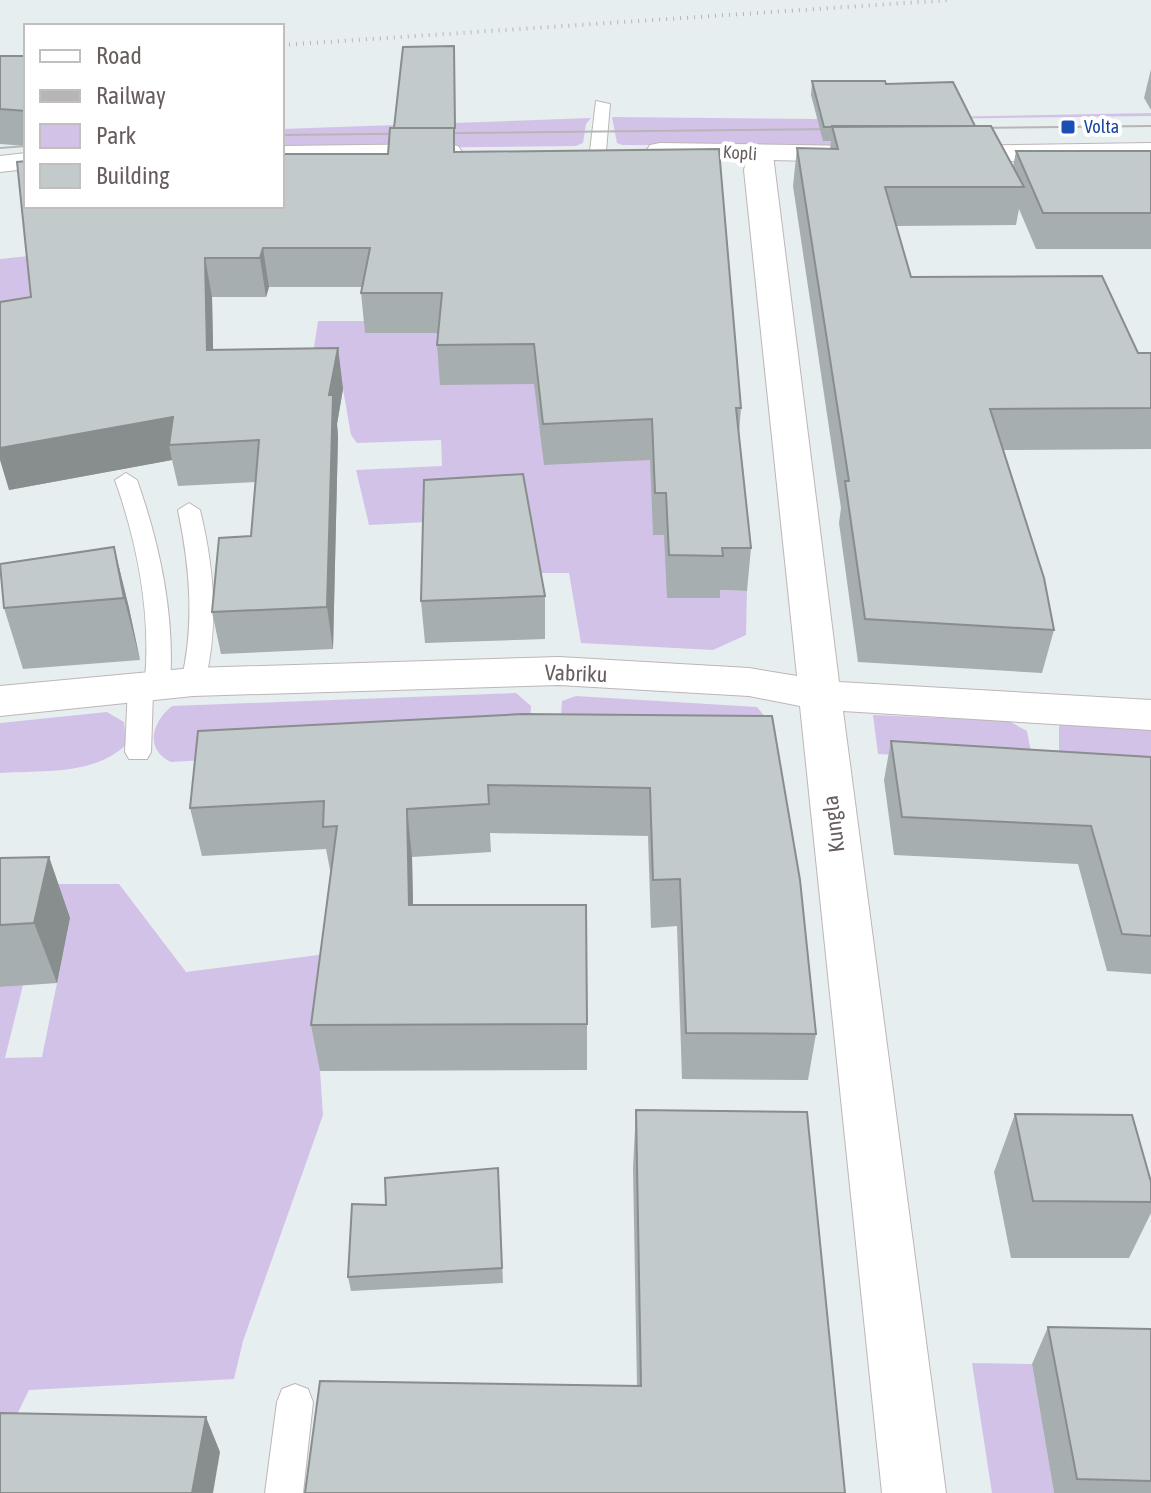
<svg xmlns="http://www.w3.org/2000/svg" width="1151" height="1493" viewBox="0 0 1151 1493" font-family="'Asap Condensed',sans-serif">
	<style>
		.green { fill: #d3c2e8 }
		.lines { fill: none; stroke-linecap: round; stroke-linejoin: round }
		.service-casing { stroke: #bdb6b6; stroke-width: 2 }
		.minor-casing { stroke: #bdb6b6; stroke-width: 2 }
		.tertiary-casing { stroke: #bdb6b6; stroke-width: 2 }
		.service { fill: #fff; fill-rule: evenodd }
		.minor { fill: #fff; fill-rule: evenodd }
		.tertiary { fill: #fff; fill-rule: evenodd }
		.tram { stroke: #b7b5b5; stroke-width: 2 }
		.rail { stroke: #b7b5b5; stroke-width: 4; stroke-dasharray: 1 6; stroke-linecap: butt }
		.wall { fill: #a7aeaf }
		.shaded-wall { fill: #888d8e }
		.building { fill: #c2cacb; stroke: #888d8e; stroke-width: 2 }
		.transit-dot { fill: #1a4fb4; stroke: #fff; stroke-width: 3 }
		.labels { text-anchor: middle; stroke-width: 8; stroke-linejoin: round; paint-order: stroke }
		.far-transit-label { font-size: 18px; fill: #164399; stroke: #fff; text-anchor: start }
		.far-street-label { font-size: 18px; fill: #675d5d; stroke: #fff }
		.street-label { font-size: 22px; fill: #675d5d; stroke: #fff }
	</style>
	<rect width="100%" height="100%" fill="#e6eef0"/>
	<!-- green -->
	<path class="green" d="M1151 113V116L924 119 894 145H622L617 143 612 117 820 119Z
		M591 118 586 124 583 143 576 146 282 149V129Z
		M38 255 98 294 0 309V259Z
		M469 308 657 451 653 534 664 535 719 590 747 591 746 635 713 650 581 643 569 573H534L427 522 369 525 356 470 442 466 441 440 357 443 351 435 343 389 308 388 318 321H368Z
		M516 693 531 706 530 723 503 742 171 762C144 749 152 722 172 706Z
		M576 696 757 707 767 719 560 728 562 701Z
		M107 712 124 722 126 745C92 776 43 770 0 773V723Z
		M873 715 1009 721 1027 731 1032 757 1027 762 878 754Z
		M1059 725 1151 729V768L1059 762Z
		M13 884H119L186 972 334 953 320 1071 323 1115 243 1341 234 1379 29 1390 0 1449V987L23 985 5 1058 42 1057 70 919Z
		M972 1363 1032 1364 1054 1493H992Z"/>
	<g class="lines">
		<defs>
			<path id="service" d="M596 101 610 104 606 151 598 156 590 151Z
				M126 473 137 480C160 545 175 616 170 685L166 691 153 692 151 752 147 759H129L125 752 128 687 132 681 145 680C151 613 137 542 115 480Z
				M189 503 200 510C214 567 219 624 205 682L202 688H184L181 682C195 624 190 568 178 510Z
				M295 1384 308 1389 313 1402 303 1493H265L277 1402 282 1389Z"/>
			<path id="minor" d="M759 147 769 149 773 155 839 682 1151 700V730L843 711 946 1493H882L800 706 749 696 559 685 193 696 0 716V686L193 668 559 657 749 668 797 676 744 170 749 149Z"/>
			<path id="tertiary" d="M660 143 855 146 865 148 869 154 865 160 855 162 650 157 646 151 650 145Z
				M1151 143V159L944 162 934 160 930 154 934 148 944 146Z
				M448 144 458 146 462 152 458 158 282 162V146Z
				M26 153V169L0 172V156Z"/>
		</defs>
		<!-- service casing -->
		<use href="#service" class="service-casing"/>
		<!-- minor casing -->
		<use href="#minor" class="minor-casing"/>
		<!-- tertiary casing -->
		<use href="#tertiary" class="tertiary-casing"/>
		<!-- service -->
		<use href="#service" class="service"/>
		<!-- minor -->
		<use href="#minor" class="minor"/>
		<!-- tertiary -->
		<use href="#tertiary" class="tertiary"/>
		<!-- tram -->
		<path class="tram" d="M971 128 1151 126
			M282 135 843 129
			M0 148 26 146"/>
		<!-- rail -->
		<path class="rail" d="M282 45 950 0"/>
	</g>
	<!-- wall -->
	<path class="wall" d="M454 46 455 152 741 408 739 433 751 548 747 591 720 590V598H667L664 535H653L650 460 544 465 534 384 440 385 437 345 438 333H365L361 293 363 287H269L266 297H212L213 350 338 348 343 389 337 424 338 436 333 649 221 654 212 612 251 536 256 482 178 486 172 460 9 490 31 297 26 206H282L388 154 394 128Z
		M0 56H26V146L0 144Z
		M1151 69V110L1144 98Z
		M812 81 886 84 975 126 1013 167 1016 151H1151V249H1036L1019 209 1016 225 896 226 911 277 1138 353H1151V449L1003 450 1054 630 1042 673 858 662 839 523 841 508 793 186 797 148 830 149 831 141H823L811 95Z
		M114 547 129 608 140 660 23 669 4 608Z
		M545 596V639L425 643 421 601Z
		M772 716 816 1034 808 1080 682 1079 677 926 651 928 648 836 490 833 491 852 412 857 413 905 587 1024V1070L320 1071 311 1025 331 875 326 849 202 856 190 808Z
		M891 741 1151 757V974L1107 971 1078 864 894 855 884 780Z
		M49 857 70 918 57 983 0 987V858Z
		M636 1110 845 1493 637 1386 633 1168Z
		M1015 1114 1151 1182V1213L1129 1258H1011L994 1172Z
		M498 1168 503 1283 351 1291 348 1277 386 1205Z
		M1048 1327 1151 1329V1493H1054L1032 1364Z"/>
	<!-- shaded-wall -->
	<path class="shaded-wall" d="M263 248 269 287 266 297 260 258Z
		M205 258 212 297 214 390 207 350Z
		M338 348 343 389 337 424 338 436 333 649 327 607 329 395Z
		M173 417 169 445 172 460 9 490 0 460V448Z
		M114 547 129 608 140 660 124 598Z
		M407 809 412 857 414 953 409 905Z
		M49 857 70 918 57 983 34 923Z
		M206 1417 220 1452 213 1493H192Z"/>
	<!-- building -->
	<path class="building" d="M454 46 455 128H394L403 47Z
		M0 56H26V111L0 109Z
		M812 81H885L886 84 953 82 975 126 824 127Z
		M832 126H991L1024 187H885L911 277 1102 276 1138 353H1151V408L990 409 1044 578 1054 630 865 619 845 481H849L797 148 838 149Z
		M390 128H454V152L719 149 741 408H736L751 548H722L723 556 669 555 666 493H655L652 419 543 424 534 344 437 345 442 293H361L370 248H263L260 258H205L207 350 338 348 329 395H333L327 607 212 612 219 538 251 536 259 440 169 445 173 417 0 448V302L31 297 17 162 26 161V206H282V154H388Z
		M1016 151H1151V213H1043Z
		M523 474 545 596 421 601 424 480Z
		M114 547 124 598 4 608 0 564Z
		M522 714 772 716 800 880 816 1034 686 1033 680 879 653 880 650 788 488 785 489 804 407 809 409 905H586L587 1024 311 1025 337 826 323 827 324 801 190 808 198 731Z
		M891 741 1151 757V936L1122 934 1091 826 902 817Z
		M49 857 34 923 0 925V858Z
		M636 1110 807 1112 845 1493H305L320 1381 641 1386Z
		M1015 1114 1132 1115 1151 1182V1202L1033 1201Z
		M498 1168 502 1268 348 1277 352 1204 386 1205 385 1178Z
		M1048 1327 1151 1329V1481L1077 1479Z
		M0 1413 206 1417 192 1493H0Z"/>
	<!-- markers -->
	<rect class="transit-dot" x="1060" y="119" width="16" height="16" rx="4"/>
	<g class="labels">
		<!-- far-transit labels -->
		<g class="far-transit-label">
			<text x="1084" y="133">Volta</text>
		</g>
		<!-- far-street labels -->
		<g class="far-street-label">
			<text transform="translate(740 153) rotate(4)" y="6">Kopli</text>
		</g>
		<!-- street labels -->
		<g class="street-label">
			<text transform="translate(576 673) rotate(2)" y="8">Vabriku</text>
			<text transform="translate(833 824) rotate(-97)" y="8">Kungla</text>
		</g>
	</g>
	<!-- legend -->
	<rect x="24" y="24" width="260" height="184" fill="#ffffff" stroke="#c2bebe" stroke-width="2"/>
	<rect x="40" y="50" width="40" height="12" fill="#ffffff" stroke="#c2bebe" stroke-width="2"/>
	<text x="96" y="64" font-size="24" fill="#675d5d">Road</text>
	<rect x="40" y="90" width="40" height="12" fill="#b7b5b5" stroke="#c2bebe" stroke-width="2"/>
	<text x="96" y="104" font-size="24" fill="#675d5d">Railway</text>
	<rect x="40" y="124" width="40" height="24" fill="#d3c2e8" stroke="#c2bebe" stroke-width="2"/>
	<text x="96" y="144" font-size="24" fill="#675d5d">Park</text>
	<rect x="40" y="164" width="40" height="24" fill="#c2cacb" stroke="#c2bebe" stroke-width="2"/>
	<text x="96" y="184" font-size="24" fill="#675d5d">Building</text>
</svg>
